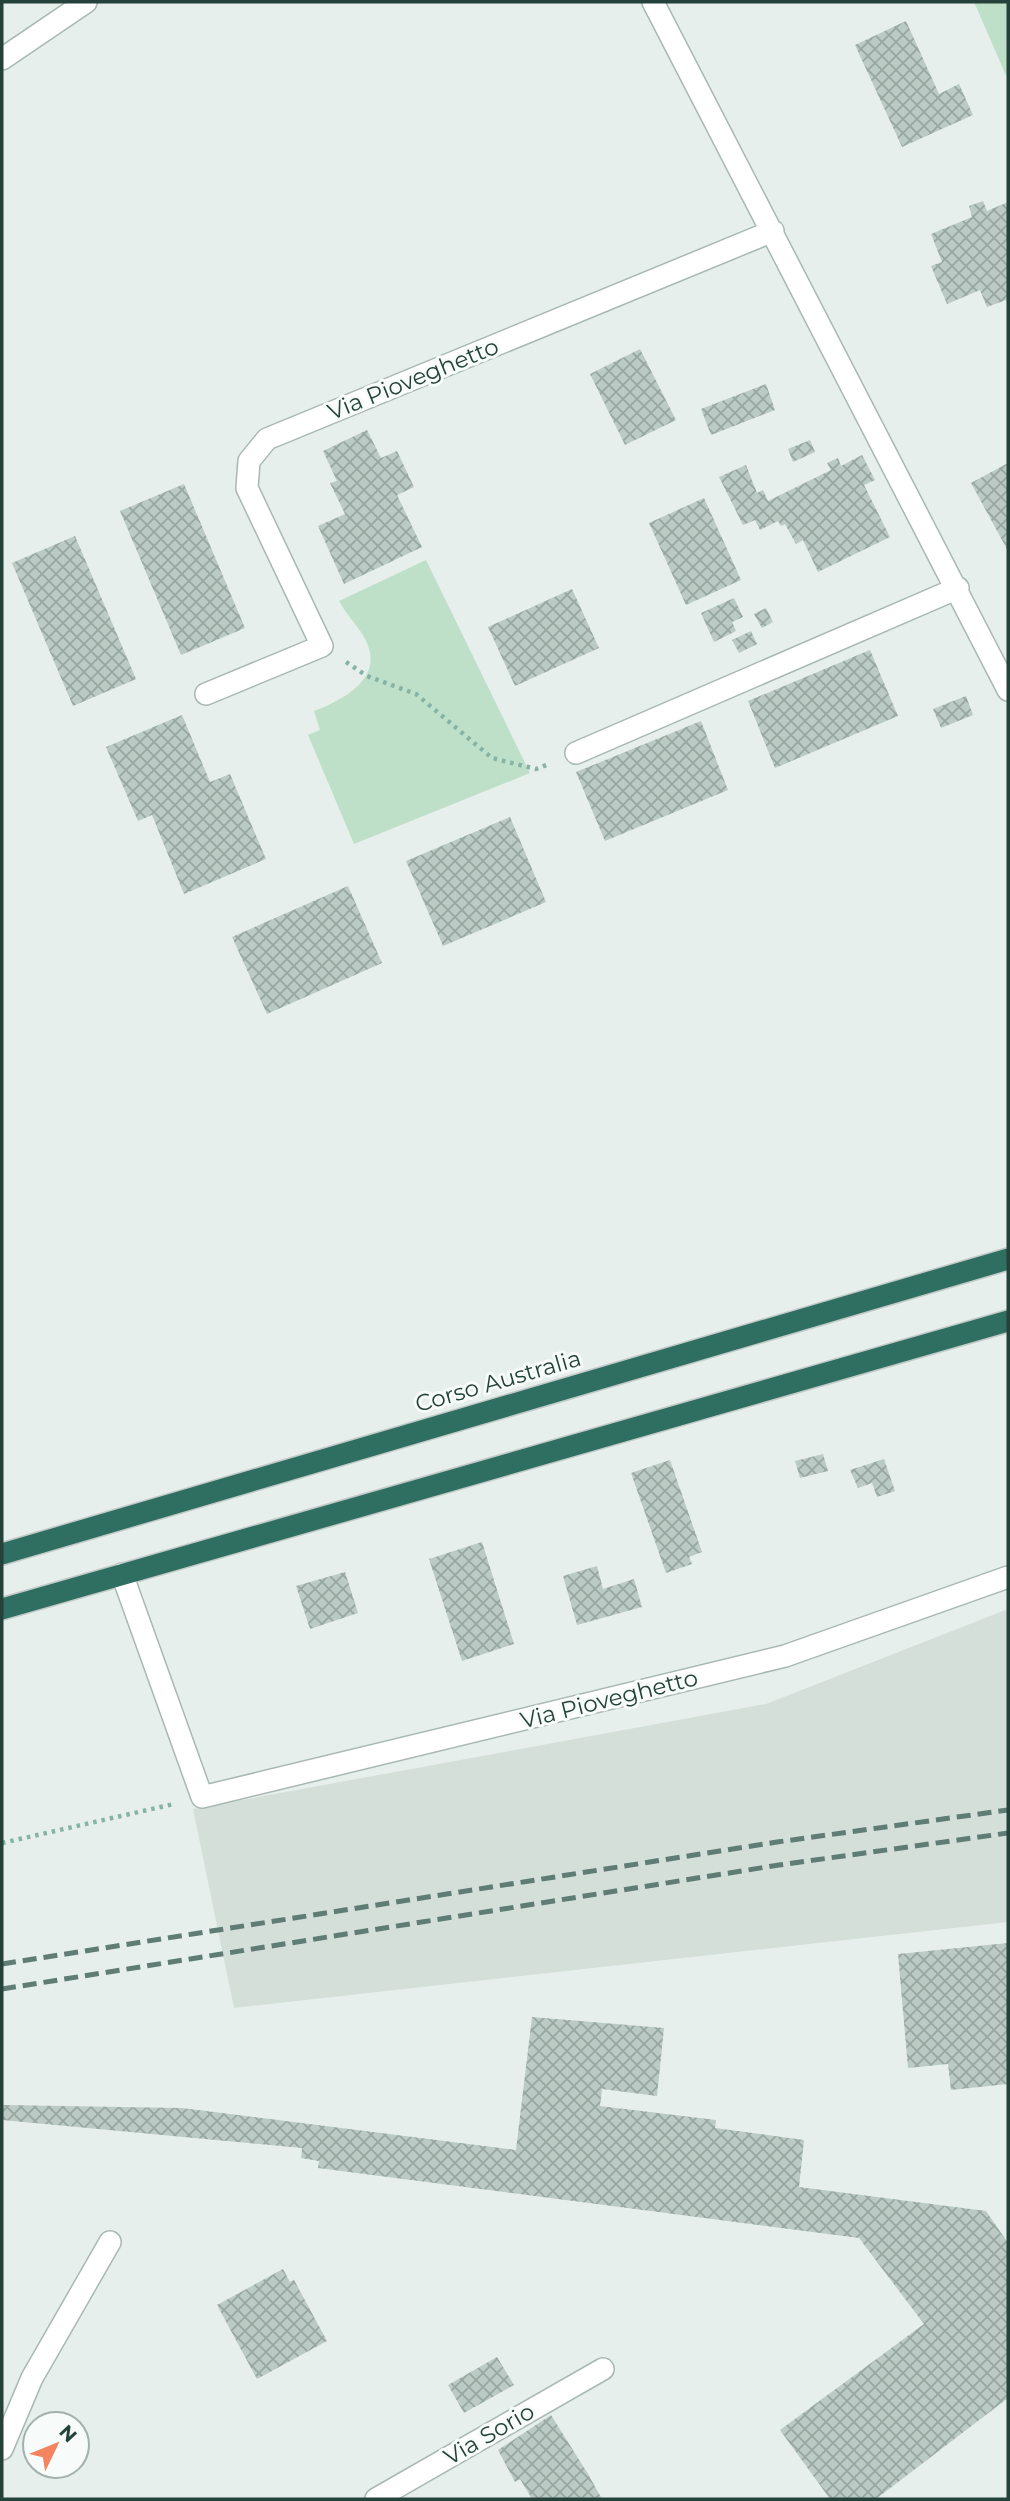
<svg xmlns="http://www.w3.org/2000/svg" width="1010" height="2501" viewBox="0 0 1010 2501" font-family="Montserrat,sans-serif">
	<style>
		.built { fill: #d4dfda }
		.park { fill: #bfe0c8 }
		.building { fill: url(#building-cross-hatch) }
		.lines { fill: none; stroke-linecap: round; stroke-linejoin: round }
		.minor-casing { stroke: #a8b8b2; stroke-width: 24 }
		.highway-casing { stroke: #c2cac8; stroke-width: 24 }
		.path { stroke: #86b3a5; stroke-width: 4.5; stroke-dasharray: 3.5 5; stroke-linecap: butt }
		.minor { stroke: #fff; stroke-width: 21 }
		.highway { stroke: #2f6f62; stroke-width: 21 }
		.rail { stroke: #5f7d75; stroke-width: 5; stroke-dasharray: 14 7; stroke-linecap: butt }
		.labels { text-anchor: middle; stroke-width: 6; stroke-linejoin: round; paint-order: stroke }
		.street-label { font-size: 23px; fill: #24423a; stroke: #f7fbf9 }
	</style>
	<defs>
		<pattern id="building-cross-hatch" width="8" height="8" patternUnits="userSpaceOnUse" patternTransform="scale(1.75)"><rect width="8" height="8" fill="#bbcac4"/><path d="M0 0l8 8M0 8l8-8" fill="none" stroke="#98a6a0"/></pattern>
	</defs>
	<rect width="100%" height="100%" fill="#e6efeb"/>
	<!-- built -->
	<path class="built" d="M1008 1609V1922L234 2008 193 1809 766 1704Z"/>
	<!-- park -->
	<path class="park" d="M974 2H1008V80Z
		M426 560 530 773 354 844 308 735 320 730 314 711C345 699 387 677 364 637 357 625 346 614 339 601Z"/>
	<!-- building -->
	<path class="building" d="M906 21 939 94 959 84 973 115 902 147 855 45Z
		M983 201 987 211 1008 202V306L1006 300 987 307 980 290 947 304 931 266 942 262 931 234 972 217 969 206Z
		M640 349 676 420 625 445 590 374Z
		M766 384 775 410 711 435 701 409Z
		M367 430 381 458 397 451 414 487 397 495 422 547 344 584 318 526 345 514 330 483 337 481 323 451Z
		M810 440 815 452 793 462 788 449Z
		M862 455 875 480 864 485 890 537 818 572 803 540 796 544 785 524 781 526 778 521 760 530 755 520 743 525 719 477 746 465 757 493 763 490 768 501 831 470 827 463 838 458 841 466Z
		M1008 463V551L971 483Z
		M184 484 245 628 181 655 120 511Z
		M704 498 741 580 686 605 649 523Z
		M75 536 136 679 73 706 12 563Z
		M572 589 599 648 515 686 488 627Z
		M734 598 743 617 732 622 736 631 714 642 701 613Z
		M766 608 773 622 762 628 754 614Z
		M751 631 757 644 739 653 732 640Z
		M870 650 898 716 775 768 748 701Z
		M966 696 973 715 941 728 933 709Z
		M182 715 210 782 230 774 266 859 184 894 152 815 138 821 106 747Z
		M701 721 728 790 605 841 576 772Z
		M510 817 546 902 443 946 406 861Z
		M348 886 382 963 267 1014 232 937Z
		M823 1454 828 1471 800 1478 795 1461Z
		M884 1459 895 1491 877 1497 872 1483 858 1488 850 1470Z
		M670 1460 702 1552 689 1557 692 1564 666 1573 631 1473Z
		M482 1542 514 1644 462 1661 429 1559Z
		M597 1566 603 1589 634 1579 642 1607 577 1625 563 1576Z
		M345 1572 358 1613 310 1629 296 1586Z
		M1008 1943V2084L951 2090 948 2064 908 2068 898 1954Z
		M532 2017 664 2028 657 2096 602 2089 600 2106 716 2120 715 2128 804 2140 799 2187 986 2211 1008 2243V2398L876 2499H830L780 2430 924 2324 859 2238 318 2168 319 2161 301 2158 302 2148 2 2120V2105L182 2108 516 2150Z
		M283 2269 290 2282 294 2280 327 2341 257 2379 217 2305Z
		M497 2357 514 2385 464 2413 448 2385Z
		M551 2415 588 2474 602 2499H532L520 2479 515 2482 498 2450Z"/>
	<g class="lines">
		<defs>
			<path id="minor" d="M653 2 1008 690
				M2 59 86 2
				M206 694 322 646 247 488 249 461 267 439 773 231
				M576 753 958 588
				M122 1574 202 1797 785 1656 1008 1577
				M2 2449 32 2378 110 2242
				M376 2499 603 2369"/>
			<path id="highway" d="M2 1554 1008 1259
				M2 1609 1008 1321"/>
		</defs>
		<!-- minor casing -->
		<use href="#minor" class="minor-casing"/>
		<!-- highway casing -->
		<use href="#highway" class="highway-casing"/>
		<!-- path -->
		<path class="path" d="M346 662 367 676 416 694 492 758 536 769 549 764
			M2 1843 174 1804"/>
		<!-- minor -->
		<use href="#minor" class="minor"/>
		<!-- highway -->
		<use href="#highway" class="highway"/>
		<!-- rail -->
		<path class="rail" d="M2 1964 777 1842 1008 1810
			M2 1989 779 1865 1008 1833"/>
	</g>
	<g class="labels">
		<!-- street labels -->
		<g class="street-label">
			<text transform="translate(413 379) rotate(-22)" y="8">Via Pioveghetto</text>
			<text transform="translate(498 1381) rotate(-16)" y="8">Corso Australia</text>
			<text transform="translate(609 1699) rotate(-14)" y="8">Via Pioveghetto</text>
			<text transform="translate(489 2434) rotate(-30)" y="8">Via Sorio</text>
		</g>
	</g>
	<!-- border -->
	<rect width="1010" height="2501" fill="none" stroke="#24423a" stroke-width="7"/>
	<!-- north arrow -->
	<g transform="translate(56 2445) rotate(47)"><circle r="33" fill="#f7fbf9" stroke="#a3b1ad" stroke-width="2"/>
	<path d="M0-5L12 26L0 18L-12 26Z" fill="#f4845f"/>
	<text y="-10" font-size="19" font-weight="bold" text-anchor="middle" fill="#24423a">N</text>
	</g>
</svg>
